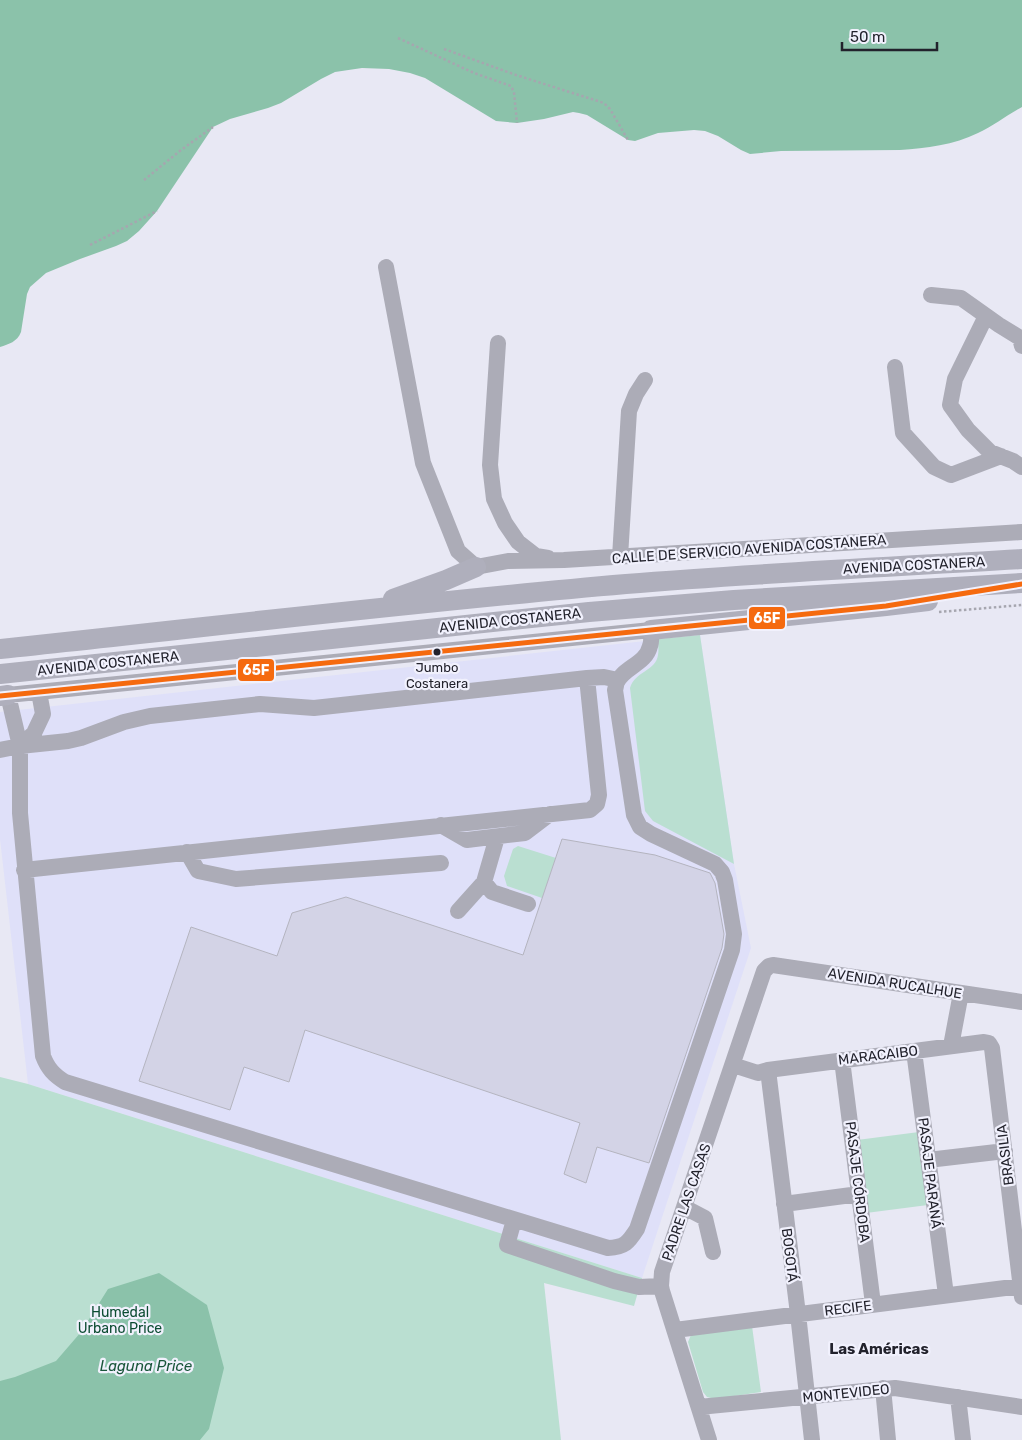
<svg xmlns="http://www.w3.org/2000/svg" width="1022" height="1440" viewBox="0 0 1022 1440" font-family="Rubik,sans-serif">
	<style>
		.built { fill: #dfe0f9 }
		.green { fill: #badfd1 }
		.water { fill: #8bc2aa }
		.building { fill: #d3d3e6; stroke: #b4b4bf }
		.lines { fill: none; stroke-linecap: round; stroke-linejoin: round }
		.path { stroke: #a6a6af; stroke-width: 2.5; stroke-dasharray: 2.5 2.5; stroke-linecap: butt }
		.minor { stroke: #acacb7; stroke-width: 16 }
		.major { stroke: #afafbc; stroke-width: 20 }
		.bus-1-casing { stroke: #f1f1fd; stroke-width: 9 }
		.bus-1 { stroke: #f56a0f; stroke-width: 5 }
		.bus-dot { fill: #22222c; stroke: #f1f1fd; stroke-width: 2 }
		.labels { text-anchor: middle; stroke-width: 4.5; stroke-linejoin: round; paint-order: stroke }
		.bus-label { font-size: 13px; fill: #22222c; stroke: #f1f1fd }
		.street-label { font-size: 14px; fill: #22222c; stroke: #f1f1fd }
		.park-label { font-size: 14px; fill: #0c4c32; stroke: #f1f1fd }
		.neighbourhood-label { font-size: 15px; font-weight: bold; fill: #22222c; stroke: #f1f1fd }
		.water-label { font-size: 15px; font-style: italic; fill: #1a563b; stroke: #f1f1fd }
		.line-badge { stroke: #f1f1fd; stroke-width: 2 }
		.badge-label { font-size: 14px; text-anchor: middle; font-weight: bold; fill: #fff }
	</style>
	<rect width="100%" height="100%" fill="#e8e8f4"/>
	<!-- built -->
	<path class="built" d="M700 635 734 864 751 948 642 1278 28 1084 0 839V712Z"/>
	<!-- green -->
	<path class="green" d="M700 635 734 864 653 821 645 811 630 688C635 671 656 671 658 655 659 650 658 644 658 639Z
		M518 846 556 858 542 898 507 886 504 876 513 849Z
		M0 1077 28 1084 642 1278 634 1306 544 1283 561 1440H0Z
		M919 1132 928 1205 866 1213 857 1140Z
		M752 1326 761 1392 715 1399 707 1397 703 1392 688 1342 691 1335Z"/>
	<!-- water -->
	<path class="water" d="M0 0H1022V107C1007 115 993 126 978 133 954 145 926 148 900 150L781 151 750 154 741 150 718 136 705 131 694 130 658 133 635 141 628 140 587 115 579 113 573 112 544 119 517 123 496 121 425 78 410 73 389 69 362 68 335 72 321 79 281 103 268 108 230 119 213 127 157 211 139 231 127 241 116 246 80 259 46 273 30 287 27 294 21 332C17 342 9 344 0 347Z
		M159 1273 207 1305 224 1368 209 1429 200 1440H0V1381L15 1377 56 1361 81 1332 108 1289Z"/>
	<!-- building -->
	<path class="building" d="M562 839 655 855 710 873 715 883 724 934 722 948 649 1163 597 1147 586 1183 564 1174 580 1123 305 1030 289 1082 244 1067 230 1110 139 1081 191 927 277 956 292 913 346 897 523 955Z"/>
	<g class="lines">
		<!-- path -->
		<path class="path" d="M398 38 474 73 511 86 514 92 517 123
			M444 49 516 75 604 103 610 109 628 140
			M144 180 181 150 213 127
			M90 245 157 211
			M939 612 1022 605"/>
		<!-- minor -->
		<path class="minor" d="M386 267 423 463 458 551 476 567 508 561 564 560 1022 532
			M931 295 961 298 999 325 1020 338 1022 346
			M986 316 955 379 950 405 968 430 990 452 1013 461 1022 467
			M498 343 490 465 494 499 505 523 518 542 536 556 548 558
			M895 367 903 433 934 467 951 475 1001 456
			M620 557 629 411 636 394 645 380
			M651 630C651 635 652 641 650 646 646 664 624 667 617 682 616 684 616 687 615 690L634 815 640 827 651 834 715 864 722 872 725 880 734 934 732 950 637 1229C628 1243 625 1247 608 1248L65 1082C54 1075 48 1069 43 1056L20 813V746L8 695Z
			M20 746 34 733 43 714 39 692
			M0 750 20 746 68 741 81 738 124 722 150 716 260 704 314 708 587 678 604 677 618 680
			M441 825 467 840 525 833 550 814
			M187 852 198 871 236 879 441 863
			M24 870 590 810 597 804 599 795 587 678
			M484 882 492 892 528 904
			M458 911 484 882 497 837
			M951 1046 961 993
			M914 1051 946 1295
			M842 1060 873 1304
			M733 1065 758 1073 768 1070 984 1042 989 1043 992 1048 1022 1297
			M768 1070 798 1314 812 1440
			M928 1160 1005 1151
			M784 1204 859 1194
			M684 1207 705 1218 713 1252
			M514 1220 507 1245 614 1281 639 1287 661 1286
			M675 1330 1021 1286
			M883 1388 888 1440
			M958 1397 963 1440
			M699 1407 895 1388 1022 1407
			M709 1440 662 1291 661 1286 662 1272 764 971 769 966 773 965 1022 1002"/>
		<!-- major -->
		<path class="major" d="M393 599 446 580 476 567
			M651 630 886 606 928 601
			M0 649C208 627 417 602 626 584 758 573 890 567 1022 559
			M0 674 589 612 734 600 1022 583
			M0 696 8 695"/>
		<defs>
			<path id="bus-1" d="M0 696 886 606 1022 584"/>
		</defs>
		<!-- bus-1 casing -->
		<use href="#bus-1" class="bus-1-casing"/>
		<!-- bus-1 -->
		<use href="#bus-1" class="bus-1"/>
	</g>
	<!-- markers -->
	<circle class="bus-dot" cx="437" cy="652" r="4.5"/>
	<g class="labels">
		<!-- bus labels -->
		<g class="bus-label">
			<text x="437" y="672">Jumbo<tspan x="437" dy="16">Costanera</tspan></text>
		</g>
		<!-- street labels -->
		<g class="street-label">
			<text transform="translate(749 549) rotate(-4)" y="5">CALLE DE SERVICIO AVENIDA COSTANERA</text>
			<text transform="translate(914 565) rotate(-3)" y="5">AVENIDA COSTANERA</text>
			<text transform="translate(510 620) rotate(-6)" y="5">AVENIDA COSTANERA</text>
			<text transform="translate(108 663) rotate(-6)" y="5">AVENIDA COSTANERA</text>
			<text transform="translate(895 983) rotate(9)" y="5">AVENIDA RUCALHUE</text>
			<text transform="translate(878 1055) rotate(-7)" y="5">MARACAIBO</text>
			<text transform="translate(1005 1155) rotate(-97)" y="5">BRASILIA</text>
			<text transform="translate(930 1173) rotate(83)" y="5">PASAJE PARANÁ</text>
			<text transform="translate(858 1182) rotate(83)" y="5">PASAJE CÓRDOBA</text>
			<text transform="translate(686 1202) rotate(-71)" y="5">PADRE LAS CASAS</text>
			<text transform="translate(790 1255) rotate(83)" y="5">BOGOTÁ</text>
			<text transform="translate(848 1308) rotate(-7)" y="5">RECIFE</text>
			<text transform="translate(846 1393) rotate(-6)" y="5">MONTEVIDEO</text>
		</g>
		<!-- park labels -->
		<g class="park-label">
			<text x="120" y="1317">Humedal<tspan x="120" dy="16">Urbano Price</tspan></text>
		</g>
		<!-- neighbourhood labels -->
		<g class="neighbourhood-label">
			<text x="879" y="1354">Las Américas</text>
		</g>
		<!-- water labels -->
		<g class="water-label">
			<text x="146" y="1371">Laguna Price</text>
		</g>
	</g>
	<g class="line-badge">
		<rect x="748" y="606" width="38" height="24" rx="5" fill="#f56a0f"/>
		<rect x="237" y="658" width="38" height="24" rx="5" fill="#f56a0f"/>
	</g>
	<g class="badge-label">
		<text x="767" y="623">65F</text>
		<text x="256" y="675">65F</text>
	</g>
	<!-- scale -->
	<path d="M842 42v8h95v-8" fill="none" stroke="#22222c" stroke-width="2.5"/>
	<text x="850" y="42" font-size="15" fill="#22222c" stroke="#f1f1fd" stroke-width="4" paint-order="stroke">50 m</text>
</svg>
